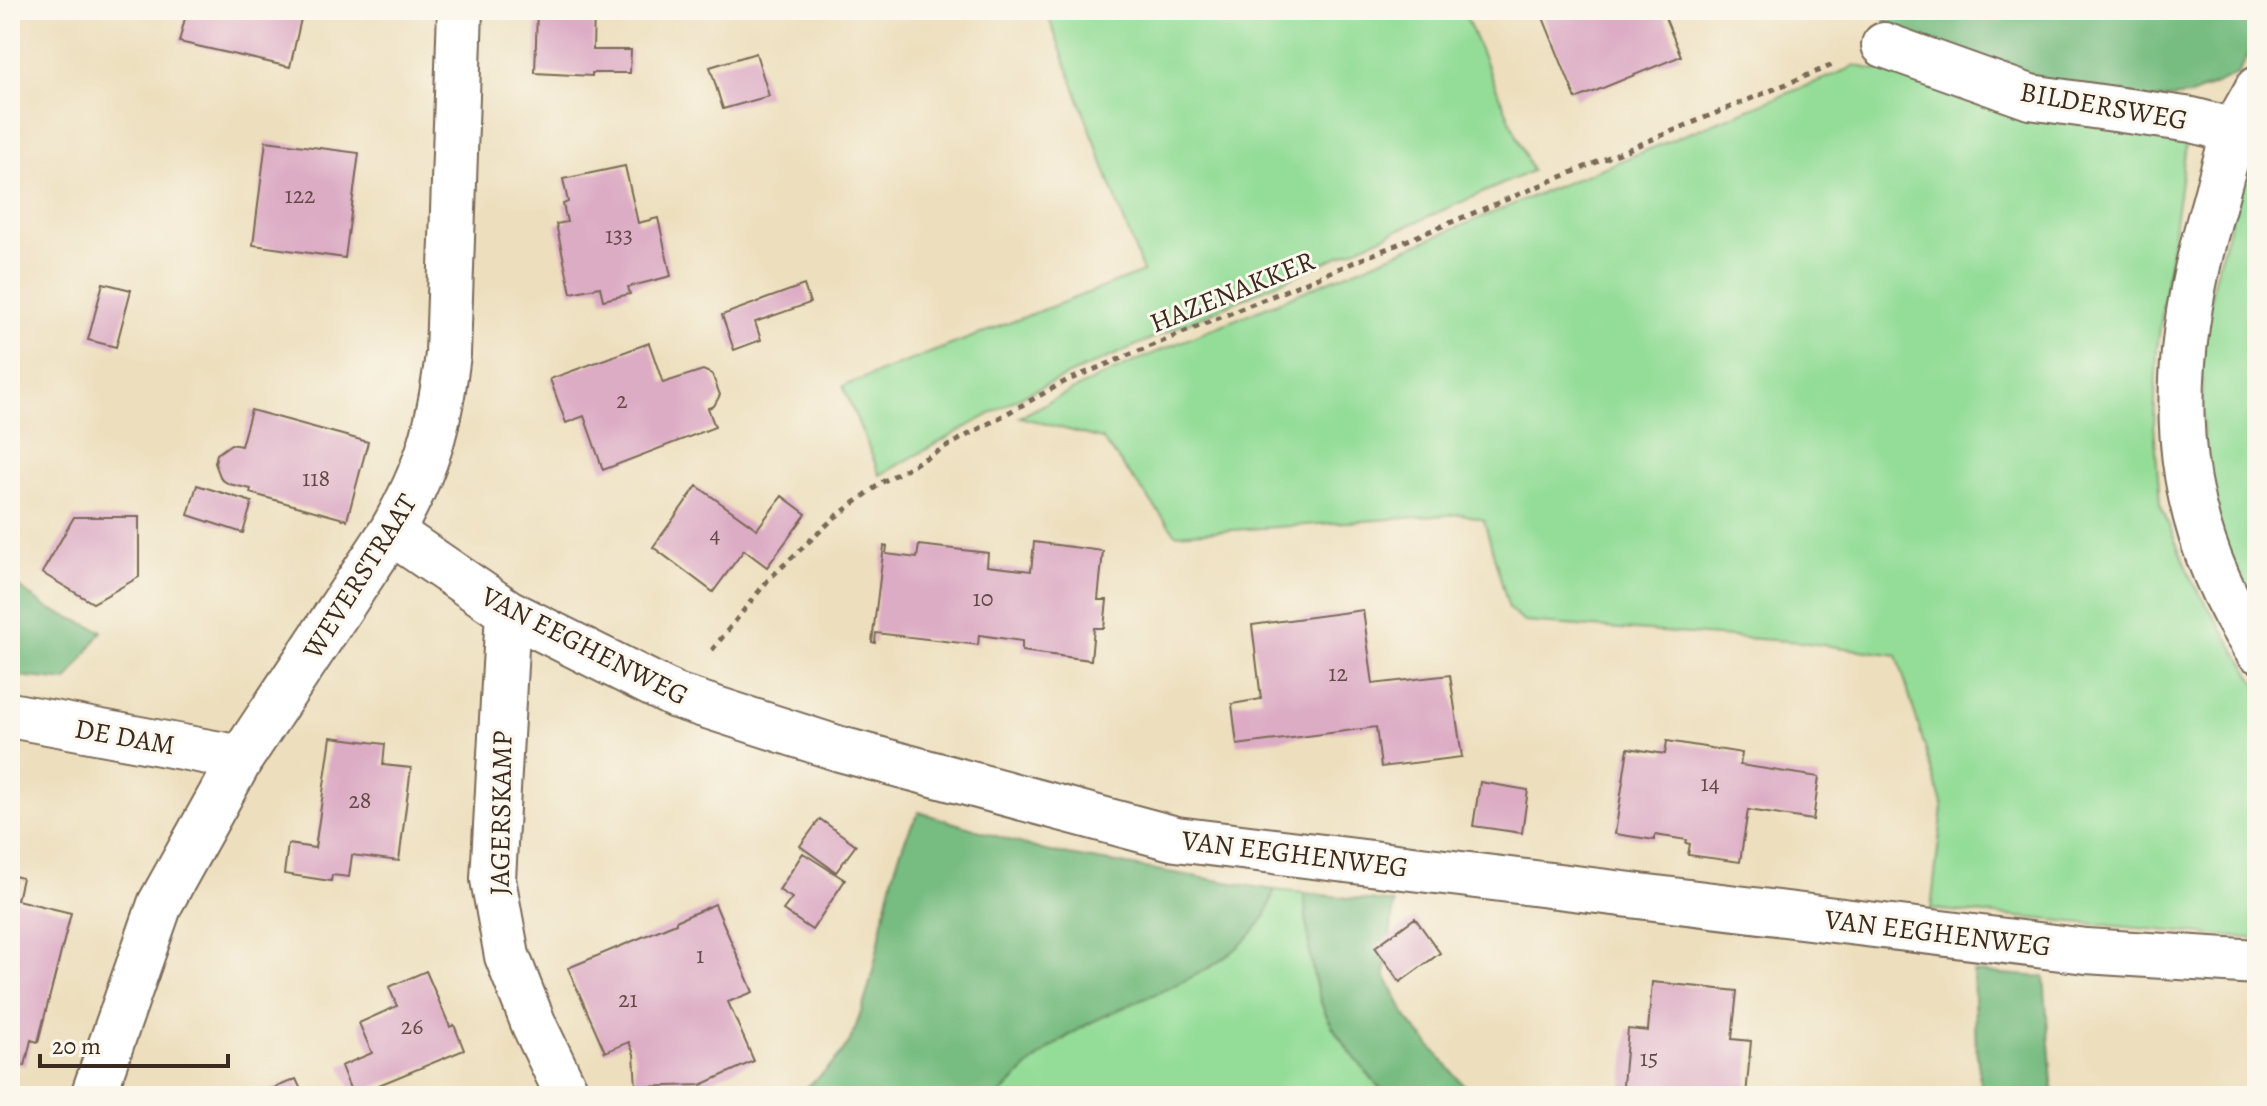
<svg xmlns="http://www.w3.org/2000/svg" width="2267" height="1106" viewBox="0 0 2267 1106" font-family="Alegreya,serif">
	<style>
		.green { fill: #94dd98; stroke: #68845b; stroke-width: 2 }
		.forest { fill: #77bc80; stroke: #59734f; stroke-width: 2 }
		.building { fill: #dcabc4 }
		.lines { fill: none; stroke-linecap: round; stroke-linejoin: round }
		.minor-casing { stroke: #796956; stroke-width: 48 }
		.path { stroke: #796956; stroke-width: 5; stroke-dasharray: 6 6; stroke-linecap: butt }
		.minor { stroke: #fff; stroke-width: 44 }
		.labels { text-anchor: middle; stroke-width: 6; stroke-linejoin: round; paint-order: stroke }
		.number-label { font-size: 24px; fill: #634a48 }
		.street-label { font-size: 28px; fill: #3b2a1e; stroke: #fbf7ec }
	</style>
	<rect width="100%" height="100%" fill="#fbf7ec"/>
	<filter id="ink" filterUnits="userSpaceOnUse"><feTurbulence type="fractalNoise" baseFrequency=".0125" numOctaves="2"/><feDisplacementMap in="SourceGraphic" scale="16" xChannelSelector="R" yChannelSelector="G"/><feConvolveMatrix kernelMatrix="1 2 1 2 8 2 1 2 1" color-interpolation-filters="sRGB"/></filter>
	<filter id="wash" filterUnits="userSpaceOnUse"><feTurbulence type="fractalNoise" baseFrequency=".006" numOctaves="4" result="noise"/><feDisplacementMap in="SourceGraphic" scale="32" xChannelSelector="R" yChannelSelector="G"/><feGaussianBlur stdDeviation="1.8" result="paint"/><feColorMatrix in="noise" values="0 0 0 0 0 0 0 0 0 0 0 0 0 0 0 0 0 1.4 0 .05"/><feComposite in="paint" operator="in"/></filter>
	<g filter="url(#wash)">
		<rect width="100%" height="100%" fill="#eddfbe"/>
		<!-- green -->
		<path class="green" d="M1046 10H1463L1532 171 1028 393 880 475 843 386 1143 272Z
			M1856 66C1965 87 2081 109 2186 145L2157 349 2154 424 2160 504 2192 581 2257 685V939L1931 909 1943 807 1897 655 1800 642 1524 622 1509 609 1484 520 1462 514 1176 534 1102 439 1020 417C1116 365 1219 327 1319 285 1497 210 1676 138 1856 66Z
			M2254 142 2257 154V611L2231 557 2208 494 2202 416V351L2214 279Z
			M1274 890 1304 893C1308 931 1309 974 1324 1010 1336 1038 1367 1073 1387 1096H999L1039 1055 1089 1023 1189 978 1265 917Z"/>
		<!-- forest -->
		<path class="forest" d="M1879 10H2257V40L2238 74 2189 96 2139 101 2036 86 1895 36Z
			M10 583 15 584 47 608 102 631 67 681 10 675Z
			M919 812 1045 851 1274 890C1271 899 1269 911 1263 919 1225 976 1148 993 1090 1023 1052 1043 1028 1066 998 1096H793C814 1083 837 1063 850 1041 855 1033 857 1021 861 1012 885 946 882 873 919 812Z
			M1304 893 1394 903 1385 975 1408 1020 1473 1096H1387C1367 1073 1336 1038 1324 1010 1309 974 1308 931 1304 893Z
			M1973 972 2044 977 2053 1096H1982L1976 1047Z"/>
		<g id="blocks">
			<!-- building -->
			<path class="building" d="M187 10H303L290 67 179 42Z
				M537 10H594L593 50H631L630 73H592V76L535 73Z
				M1540 10H1662L1681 56 1576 99Z
				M756 53 769 96 723 109 710 67Z
				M266 141 359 153 345 258 253 245Z
				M625 166 638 223 658 218 671 276 628 287 630 294 603 300 600 287 571 293 556 224 567 222 563 204 568 202 563 179Z
				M103 283 131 290 116 347 88 340Z
				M804 285 810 303 755 322 761 340 734 350 722 315Z
				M649 343 663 383 703 370 712 374 720 395 714 406 708 408 715 427 603 470 584 416 566 423 550 379Z
				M251 410 368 442 347 520 250 493 251 489 229 484 221 479 215 463 217 454 231 444 241 446Z
				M197 485 252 502 243 533 188 515Z
				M697 486 757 529 782 496 806 514 767 567 744 550 713 592 653 547Z
				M74 517H139V577L93 603 42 573Z
				M1034 542 1103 551 1098 600H1107L1104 628H1094L1091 660 1022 651V641L979 635 978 645 876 633 875 643 872 642 884 546H887L886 554 917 558 919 545 988 553 987 566 1031 571Z
				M1363 610 1373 684 1450 675 1462 757 1381 767 1376 727 1237 745 1232 704 1261 699 1252 625Z
				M331 737 385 744 383 765 411 768 399 861 352 855 349 877 332 875 331 881 284 874 288 844 315 848Z
				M1667 741 1742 753 1740 765 1819 777 1813 820 1748 810 1740 862 1688 855 1690 844 1686 843 1687 840 1655 835V840L1615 834 1628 748 1665 754Z
				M1480 782 1528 790 1522 833 1473 826Z
				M820 819 856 845 836 872 800 846Z
				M803 853 845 880 812 930 783 910 792 898 779 890Z
				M10 875 22 878 17 900 71 913 38 1042 31 1040 25 1066 10 1062Z
				M715 904 753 992 728 1002 754 1061 701 1085 636 1087 634 1054 629 1042 605 1052 568 968 676 923V921Z
				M1415 918 1440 953 1400 982 1375 947Z
				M426 971 450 1027 454 1025 464 1050 374 1087 378 1096H353L341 1066 372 1053 359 1023 397 1006 389 987Z
				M1652 982 1737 991 1732 1039 1751 1041 1746 1096H1622L1628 1029 1648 1031Z
				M296 1079 304 1096H255Z"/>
		</g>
	</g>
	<g filter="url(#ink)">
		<use href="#blocks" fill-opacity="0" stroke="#796956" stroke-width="2"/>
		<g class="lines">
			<defs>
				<path id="minor" d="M1884 45 2030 97 2192 120 2235 131
					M2257 89C2250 103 2240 117 2235 132 2225 158 2219 187 2211 214 2167 369 2164 511 2257 650
					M391 532 508 612 676 696 840 749 1176 839 2086 951 2257 962
					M508 612 493 879 507 956 534 1025 568 1096
					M10 715 241 758
					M93 1096 160 904 241 758 391 532C428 468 439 427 448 354L460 10"/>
			</defs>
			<!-- minor casing -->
			<use href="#minor" class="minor-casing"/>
			<!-- path -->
			<path class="path" d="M712 650 768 580 834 518 884 481 1066 381 1835 64"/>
			<!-- minor -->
			<use href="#minor" class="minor"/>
		</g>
	</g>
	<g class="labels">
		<!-- number labels -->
		<g class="number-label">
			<text x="300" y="203">122</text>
			<text x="619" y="243">133</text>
			<text x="622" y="408">2</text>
			<text x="316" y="486">118</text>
			<text x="715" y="542">4</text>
			<text x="983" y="606">10</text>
			<text x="1338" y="681">12</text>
			<text x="1710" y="791">14</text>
			<text x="360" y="808">28</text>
			<text x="700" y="963">1</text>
			<text x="628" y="1007">21</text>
			<text x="412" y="1034">26</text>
			<text x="1649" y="1066">15</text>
		</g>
		<!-- street labels -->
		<g class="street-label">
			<text transform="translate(2104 105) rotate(10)" y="10">BILDERSWEG</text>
			<text transform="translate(1232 291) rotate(-22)" y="10">HAZENAKKER</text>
			<text transform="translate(359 576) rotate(-58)" y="10">WEVERSTRAAT</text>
			<text transform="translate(585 645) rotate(27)" y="10">VAN EEGHENWEG</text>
			<text transform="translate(125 736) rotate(10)" y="10">DE DAM</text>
			<text transform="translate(500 813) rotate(-89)" y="10">JAGERSKAMP</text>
			<text transform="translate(1295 853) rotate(7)" y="10">VAN EEGHENWEG</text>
			<text transform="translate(1938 932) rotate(7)" y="10">VAN EEGHENWEG</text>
		</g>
	</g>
	<!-- margin -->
	<rect width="2267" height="1106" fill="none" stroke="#fbf7ec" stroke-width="40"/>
	<!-- scale -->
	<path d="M40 1054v12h188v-12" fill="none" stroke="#3b2a1e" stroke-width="4"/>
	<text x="52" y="1054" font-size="24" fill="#3b2a1e" stroke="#fbf7ec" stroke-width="6" paint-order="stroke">20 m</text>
</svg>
